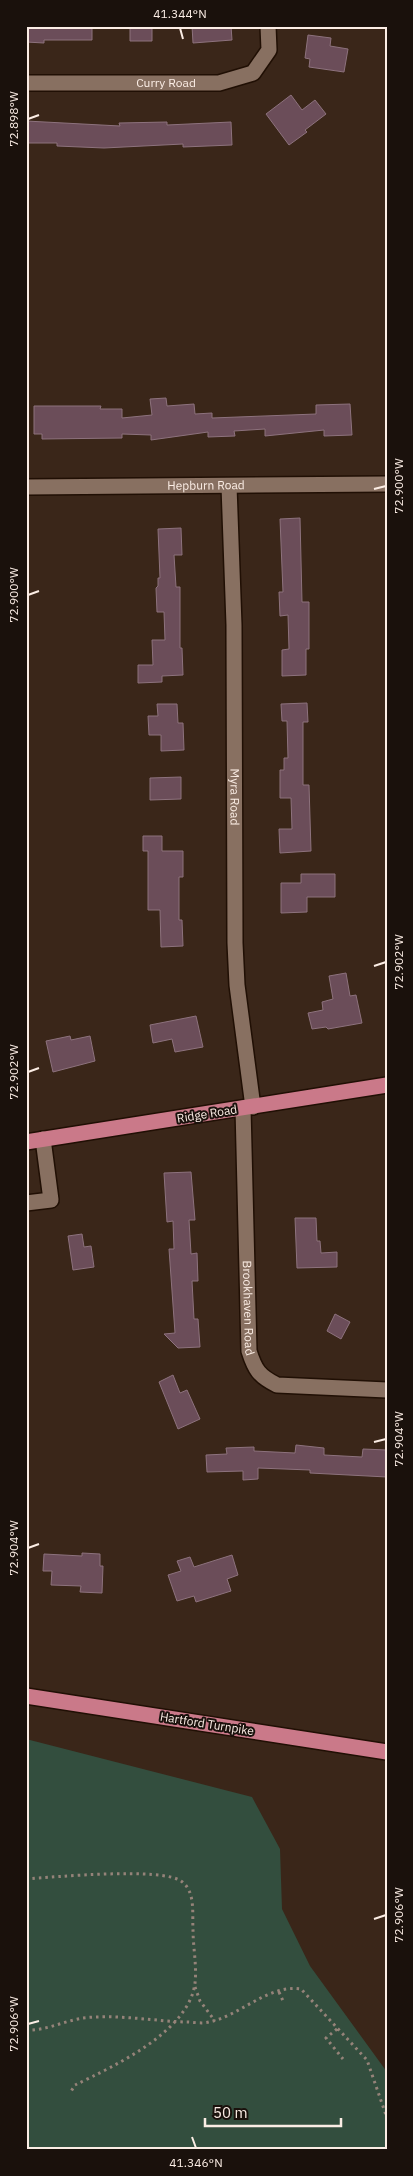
<svg xmlns="http://www.w3.org/2000/svg" width="413" height="2176" viewBox="0 0 413 2176" font-family="'IBM Plex Sans',sans-serif">
	<style>
		.green { fill: #334e3e }
		.building { fill: #6b4d59; stroke: #8d727d }
		.lines { fill: none; stroke-linecap: round; stroke-linejoin: round }
		.minor-casing { stroke: #200f04; stroke-width: 18 }
		.major-casing { stroke: #200f04; stroke-width: 18 }
		.path { stroke: #958379; stroke-width: 3; stroke-dasharray: 2.5 4; stroke-linecap: butt }
		.minor { stroke: #887061; stroke-width: 15 }
		.major { stroke: #ca7989; stroke-width: 15 }
		.ticks { fill: none; stroke: #fbede5; stroke-width: 2 }
		.labels { text-anchor: middle; stroke-width: 4; stroke-linejoin: round; paint-order: stroke }
		.street-label { font-size: 12px; fill: #fbede5; stroke: #1a110c }
		.neatline { fill: none; stroke: #fbede5; stroke-width: 2 }
		.ticks-label { font-size: 12px; text-anchor: middle; fill: #fbede5 }
	</style>
	<rect width="100%" height="100%" fill="#3a2619"/>
	<!-- green -->
	<path class="green" d="M26 1739 252 1797 280 1849 282 1909 310 1966 387 2072V2150H26Z"/>
	<!-- building -->
	<path class="building" d="M26 26H92V40H44V43L26 42Z
		M130 26H152V41H130Z
		M192 26H231L232 40 193 43Z
		M308 35 331 38 330 46 348 49 344 72 309 67 310 59 305 58Z
		M291 95 302 110 315 100 326 114 305 130 307 132 289 145 266 114Z
		M26 121 120 126 119 123 167 122V125L231 122 232 145 183 147V144L104 148 57 146V143H26Z
		M166 398 167 406 194 404 195 414 212 413V418L316 414V405L350 404 352 435 324 436V430L265 436V429L234 431 235 436 208 437V432L151 440V435L122 434V438L42 439V434H34V406H101L100 409H122V418L152 415 150 399Z
		M300 518 302 602H309V649H306V675L282 676V650L289 649 288 615 280 616 279 592H283L280 519Z
		M181 528 182 555H174L176 587H180V648H182L183 675 162 676V682L138 683V665H153L152 640H165L164 612H157L156 588 158 586V578H160L158 529Z
		M307 703 308 722H303V785H309L311 851 280 853 279 829H292L291 798H280V770H284V758H288L287 721H282L281 704Z
		M157 704H177L178 723H183L184 750 161 751V735H149L148 716H158Z
		M181 777V799L150 800V778Z
		M143 836H162V851H183V877H179V920H182L183 946 161 947 160 910H148V851H143Z
		M301 874H335V897H307V912L281 913V883H301Z
		M346 973 350 996 356 995 362 1023 328 1029 326 1027 312 1029 308 1013 323 1010 322 1002 333 999 329 976Z
		M196 1016 203 1047 175 1052 172 1039 153 1043 150 1025Z
		M70 1036 71 1040 90 1036 95 1061 53 1072 46 1041Z
		M191 1172 195 1220H189L191 1254 197 1253 198 1281H192L194 1319H198L200 1347 178 1348 164 1334 175 1333 169 1249H174L173 1221 167 1222 164 1173Z
		M295 1218H316L317 1241H320L321 1253 337 1252V1267L297 1268Z
		M82 1234 84 1247 91 1246 94 1267 73 1270 68 1236Z
		M335 1314 350 1322 341 1339 327 1331Z
		M173 1375 180 1393 187 1390 200 1419 178 1429 159 1382Z
		M296 1445 324 1448V1455L362 1457 363 1449 387 1450V1477L310 1473V1470L258 1468V1479L243 1480V1471L207 1472 206 1455 227 1454 226 1448 254 1447V1451L295 1453Z
		M82 1553 100 1554V1566H103L102 1593 80 1592 81 1586 51 1585 52 1571H43L44 1554 82 1556Z
		M232 1555 238 1575 227 1579 231 1591 196 1602 194 1596 177 1601 168 1575 181 1571 177 1561 190 1557 194 1567Z"/>
	<g class="lines">
		<defs>
			<g id="minor">
				<path id="s1" d="M26 83H219L253 73 269 50 268 26"/>
				<path id="s2" d="M229 486 234 625 235 943 237 985 253 1107"/>
				<path id="s3" d="M26 487 387 484"/>
				<path id="s4" d="M243 1108 249 1351C255 1370 259 1376 277 1385L387 1390"/>
				<path d="M26 1203 51 1200 43 1139"/>
			</g>
			<path id="major" d="M26 1142 387 1085
				M26 1696 387 1752"/>
		</defs>
		<!-- minor casing -->
		<use href="#minor" class="minor-casing"/>
		<!-- major casing -->
		<use href="#major" class="major-casing"/>
		<!-- path -->
		<path class="path" d="M26 1879C54 1877 161 1867 181 1881 196 1891 192 1914 193 1930 193 1947 197 1966 195 1983 189 2032 114 2066 75 2085L70 2093
			M195 1987 200 2001 215 2021
			M279 1992 283 2001
			M337 2029 326 2038 343 2059
			M26 2030C45 2031 64 2021 83 2018 117 2014 152 2021 186 2022 193 2022 202 2024 209 2022 240 2016 268 1984 301 1989L367 2060 387 2118"/>
		<!-- minor -->
		<use href="#minor" class="minor"/>
		<!-- major -->
		<use href="#major" class="major"/>
	</g>
	<!-- ticks -->
	<path class="ticks" d="M180 28 183 39M28 119 39 115M374 489 386 486M28 595 39 591M374 966 386 962M28 1072 39 1068M374 1442 386 1439M28 1548 39 1544M374 1919 386 1915M28 2024 39 2021M192 2137 196 2148"/>
	<g class="labels">
		<!-- street labels -->
		<g class="street-label">
			<text dy="4" stroke="none"><textPath href="#s1" startOffset="140">Curry Road</textPath></text>
			<text dy="4" stroke="none"><textPath href="#s3" startOffset="180">Hepburn Road</textPath></text>
			<text dy="4" stroke="none"><textPath href="#s2" startOffset="311">Myra Road</textPath></text>
			<text transform="translate(207 1114) rotate(-9)" y="4">Ridge Road</text>
			<text dy="4" stroke="none"><textPath href="#s4" startOffset="200">Brookhaven Road</textPath></text>
			<text transform="translate(207 1724) rotate(9)" y="4">Hartford Turnpike</text>
		</g>
	</g>
	<!-- border -->
	<rect width="413" height="2176" fill="none" stroke="#1a110c" stroke-width="55"/>
	<!-- scale -->
	<path d="M205 2118v8h136v-8" fill="none" stroke="#fbede5" stroke-width="2.5"/>
	<text x="213" y="2118" font-size="15" fill="#fbede5" stroke="#1a110c" stroke-width="4" paint-order="stroke">50 m</text>
	<rect x="28" y="28" width="358" height="2120" class="neatline"/>
	<g class="ticks-label">
		<text x="180" y="18">41.344°N</text>
		<text transform="translate(14 119) rotate(-90)" y="4">72.898°W</text>
		<text transform="translate(399 486) rotate(-90)" y="4">72.900°W</text>
		<text transform="translate(14 595) rotate(-90)" y="4">72.900°W</text>
		<text transform="translate(399 962) rotate(-90)" y="4">72.902°W</text>
		<text transform="translate(14 1072) rotate(-90)" y="4">72.902°W</text>
		<text transform="translate(399 1439) rotate(-90)" y="4">72.904°W</text>
		<text transform="translate(14 1548) rotate(-90)" y="4">72.904°W</text>
		<text transform="translate(399 1915) rotate(-90)" y="4">72.906°W</text>
		<text transform="translate(14 2024) rotate(-90)" y="4">72.906°W</text>
		<text x="196" y="2167">41.346°N</text>
	</g>
</svg>
